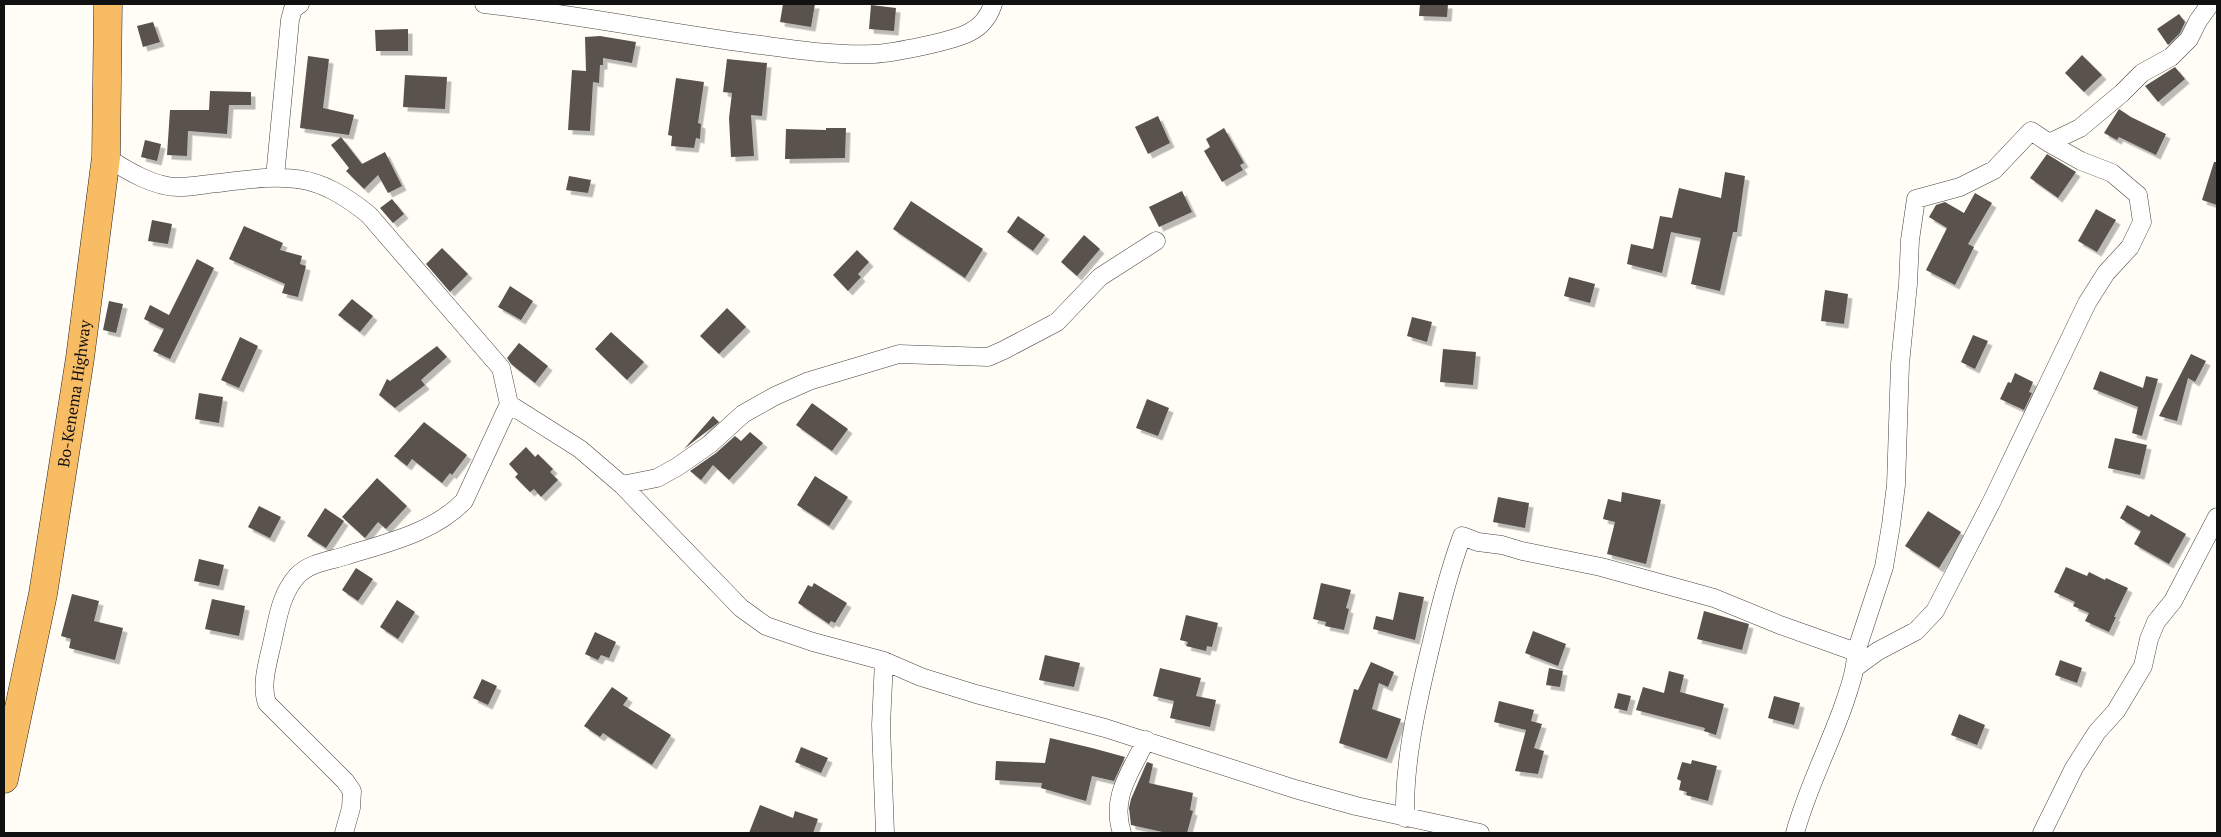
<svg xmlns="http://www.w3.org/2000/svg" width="2221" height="837" viewBox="0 0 2221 837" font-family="'PT Serif',serif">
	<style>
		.building { fill: #5a524d; filter: url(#shadow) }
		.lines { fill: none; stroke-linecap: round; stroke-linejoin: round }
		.minor-casing { stroke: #444; stroke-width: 19 }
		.trunk-casing { stroke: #222; stroke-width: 29 }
		.minor { stroke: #fff; stroke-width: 18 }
		.trunk { stroke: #f7bc64; stroke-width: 28 }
		.labels { text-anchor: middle; stroke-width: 5; stroke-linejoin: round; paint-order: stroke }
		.street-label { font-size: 16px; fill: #111; stroke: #fff }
	</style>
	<defs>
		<filter id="shadow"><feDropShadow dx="4.5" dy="4.5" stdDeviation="0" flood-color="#0004"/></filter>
	</defs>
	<rect width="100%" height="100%" fill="#fffdf5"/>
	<!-- building -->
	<path class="building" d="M783 4H815L811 27 780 22Z
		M1420 4H1448L1447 17 1419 16Z
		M871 5 896 8 894 31 869 29Z
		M2179 14 2185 22 2180 33 2168 45 2157 29Z
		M153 22 160 42 143 47 137 26Z
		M408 29V51H376L375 30Z
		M600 36 636 42 632 63 603 58V65H600L599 83 593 82 590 131 568 130 572 70 586 71 585 37Z
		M2082 55 2102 75 2084 92 2065 73Z
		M308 56 329 59 323 108 354 115 349 135 300 128Z
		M727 59 767 63 762 116 751 115 754 156 731 157 729 118 732 93 723 92Z
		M2175 67 2185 79 2158 102 2145 86Z
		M405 75 447 77 445 109 403 107Z
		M676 78 704 82 698 123 701 124 700 139 696 138 694 148 671 146 672 136 668 135Z
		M210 91 251 92V105H229L227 134 188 131 187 156 167 155 170 110H209Z
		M2119 109 2131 117 2166 134 2156 155 2119 137 2117 140 2104 133Z
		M1158 116 1170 143 1148 154 1135 127Z
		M826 128H846L845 158 785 159 786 129 826 130Z
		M1224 128 1244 163 1240 165 1243 170 1222 182 1204 151 1210 147 1206 139Z
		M341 137 362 164 385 152 402 186 388 193 378 175 364 189 346 171 349 168 331 145Z
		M145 140 161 144 157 161 141 157Z
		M2047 154 2076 172 2058 198 2030 178Z
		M2214 162H2217V205L2202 200Z
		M1725 172 1745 176 1737 232H1733L1720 291 1691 284 1701 238 1671 232 1662 273 1627 264 1631 244 1653 249 1660 216 1672 218 1679 188 1721 198Z
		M569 176 591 180 588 193 566 190Z
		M1182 191 1192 212 1159 227 1149 207Z
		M1975 193 1992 203 1968 244 1974 247 1955 285 1926 270 1947 228 1929 217 1936 205 1945 202 1964 213Z
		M392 199 404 214 393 223 380 208Z
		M911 201 983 249 965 278 893 229Z
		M2096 209 2116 220 2097 252 2078 241Z
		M1018 216 1045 235 1033 251 1007 232Z
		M152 220 172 224 168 244 148 241Z
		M244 226 283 243 280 250 302 256 300 264 306 266 298 297 282 293 285 284 229 259Z
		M1084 235 1100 249 1077 276 1061 262Z
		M442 248 468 274 450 292 426 264Z
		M857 250 869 262 858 274 861 277 848 291 833 275Z
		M197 259 214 268 170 359 153 351 164 329 144 319 150 305 169 315Z
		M1569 277 1595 284 1590 303 1564 296Z
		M510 286 533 301 521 320 498 307Z
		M1825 290 1848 294 1844 324 1821 321Z
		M352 299 373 316 360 332 338 315Z
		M109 301 123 304 116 333 103 330Z
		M727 308 746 327 719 354 700 336Z
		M1412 317 1432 322 1427 342 1407 336Z
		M611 332 644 362 627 380 595 349Z
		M1973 335 1988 341 1975 369 1961 362Z
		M240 337 258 346 239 388 221 380Z
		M519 343 548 366 535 383 511 364 507 358Z
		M437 346 447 357 421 380 425 385 395 408 379 395 387 379 390 381Z
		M1443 349 1476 352 1473 385 1440 382Z
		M2191 354 2206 361 2195 382 2188 378 2177 421 2159 416Z
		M2100 371 2143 388 2146 376 2158 379 2142 436 2132 433 2138 407 2093 389Z
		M2015 373 2033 382 2029 392 2032 393 2024 410 2000 399 2008 382 2011 383Z
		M199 393 223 397 219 423 195 419Z
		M1147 399 1169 408 1158 436 1136 428Z
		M812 403 848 429 832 451 796 425Z
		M713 416 719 422 684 449Z
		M424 422 467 455 452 475 450 473 442 483 412 459 407 466 394 456Z
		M750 432 763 443 729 480 713 465 701 480 690 471 716 453 735 436 741 441Z
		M2115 438 2147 445 2140 475 2108 468Z
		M526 447 535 457 538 454 553 469 550 472 558 480 541 497 534 489 530 492 515 477 518 474 509 464Z
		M815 476 848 497 829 526 797 505Z
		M377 478 407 506 386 529 378 522 365 538 342 517Z
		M1622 492 1661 500 1646 564 1607 554 1615 522 1603 519 1608 499 1621 502Z
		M1498 497 1529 503 1525 528 1493 522Z
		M2127 505 2149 517 2151 514 2186 534 2169 564 2134 544 2141 531 2120 518Z
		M259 506 281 517 270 538 248 527Z
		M325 508 344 521 326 548 307 536Z
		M1928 511 1961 532 1939 568 1905 546Z
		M199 559 224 565 219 586 194 581Z
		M2066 567 2087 576 2089 572 2105 580 2106 578 2128 588 2114 617H2116L2109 632 2085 621 2089 613 2073 606 2075 602 2054 592Z
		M356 568 373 579 358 601 342 590Z
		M814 583 847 603 835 623 831 621 829 624 798 603 808 585 812 587Z
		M1321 583 1351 590 1346 608 1349 609 1344 630 1325 626 1326 622 1313 619Z
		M1399 592 1424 597 1415 640 1373 629 1376 616 1393 620Z
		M72 594 99 601 94 621 123 628 115 660 69 648 71 639 61 636Z
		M212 599 245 606 239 636 205 629Z
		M397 600 415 612 398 639 380 627Z
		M1704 611 1749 624 1742 650 1697 639Z
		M1186 615 1218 623 1212 647 1207 646 1206 651 1186 646 1188 642 1180 640Z
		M1533 631 1566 644 1558 666 1525 653Z
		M595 632 616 642 609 658 601 655 598 660 585 654Z
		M1045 655 1080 663 1074 687 1039 680Z
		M2060 660 2082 668 2077 683 2055 675Z
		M1371 662 1394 672 1388 687 1379 683 1372 709 1401 719 1387 759 1339 743 1354 689 1358 690Z
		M1160 668 1201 678 1196 696 1216 700 1210 727 1170 718 1174 701 1153 696Z
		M1549 668 1563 671 1560 687 1546 685Z
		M1669 671 1684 675 1680 692 1724 704 1716 735 1704 731 1705 728 1636 710 1643 687 1664 693Z
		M482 679 497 686 488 705 473 698Z
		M612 687 628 698 623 705 671 735 652 765 603 733 600 737 584 726Z
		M1618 693 1631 696 1627 711 1614 708Z
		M1774 696 1800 703 1794 725 1768 718Z
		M1499 701 1534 710 1531 721 1542 724 1534 748 1544 751 1538 774 1515 771 1526 730 1494 722Z
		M1959 714 1985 725 1977 745 1951 735Z
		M1050 738 1092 748 1125 757 1114 781 1092 776 1086 801 1041 788 1042 783 995 780 996 761 1045 763Z
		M801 747 828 758 821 773 795 762Z
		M1692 760 1717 766 1708 801 1686 795 1687 792 1679 790 1681 781 1677 779 1682 762 1691 764Z
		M1147 762 1153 764 1149 783 1193 793 1190 810 1193 811 1187 833H1167L1131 825 1129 808 1131 799Z
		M760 805 793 818 795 811 818 819 813 833H749Z"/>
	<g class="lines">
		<defs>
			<path id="minor" d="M484 4C574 14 663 32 753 44 792 49 835 56 874 54 893 53 954 41 970 32 982 26 989 16 993 4
				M106 157C126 170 155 188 180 187 192 187 206 184 218 183 285 175 314 170 369 215L501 368 509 404 580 449 622 485 741 608 766 626 813 642 884 661 921 677 976 694 1105 728 1295 789 1356 806 1480 833
				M275 177 290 20 293 9 300 4
				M622 485 657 478 677 467 710 444 743 414 775 396 809 381 899 354 988 357 1004 350 1057 322 1100 277 1156 241
				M884 661 881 725 885 833
				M1856 667 1878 651 1916 631 1935 611 1992 501 2087 303 2106 273 2130 247 2142 222 2138 195 2112 173 2081 161 2049 143
				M1405 818C1404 765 1415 713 1427 662 1437 620 1447 577 1462 536L1478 542 1502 545 1522 551 1601 567 1714 598 1780 625 1856 652
				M344 833 351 808 352 791 345 781 267 703C260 684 269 659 273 639 278 617 281 594 297 576 309 563 328 561 345 556 386 543 433 533 464 501L509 404
				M1122 833C1110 797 1131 772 1146 740
				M1795 833C1807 789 1829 747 1844 704 1850 686 1856 670 1856 652L1884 567 1891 525 1896 485 1900 364 1908 284 1910 240 1916 199 1960 187 1994 170 2031 131 2049 143 2080 128 2122 93 2142 73 2171 57 2189 39 2198 21 2210 4
				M2042 833 2074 768 2097 732 2116 711 2143 666 2149 639 2156 622 2173 601 2217 517"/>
			<g id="trunk">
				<path id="s1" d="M4 779 43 594 80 358 106 157 108 4"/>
			</g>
		</defs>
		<!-- minor casing -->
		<use href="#minor" class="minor-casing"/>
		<!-- trunk casing -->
		<use href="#trunk" class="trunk-casing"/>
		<!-- minor -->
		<use href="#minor" class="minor"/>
		<!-- trunk -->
		<use href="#trunk" class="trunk"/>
	</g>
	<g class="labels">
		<!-- street labels -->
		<g class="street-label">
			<text dy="6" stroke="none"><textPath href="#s1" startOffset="392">Bo-Kenema Highway</textPath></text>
		</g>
	</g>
	<!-- border -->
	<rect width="2221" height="837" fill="none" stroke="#111111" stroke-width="10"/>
</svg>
